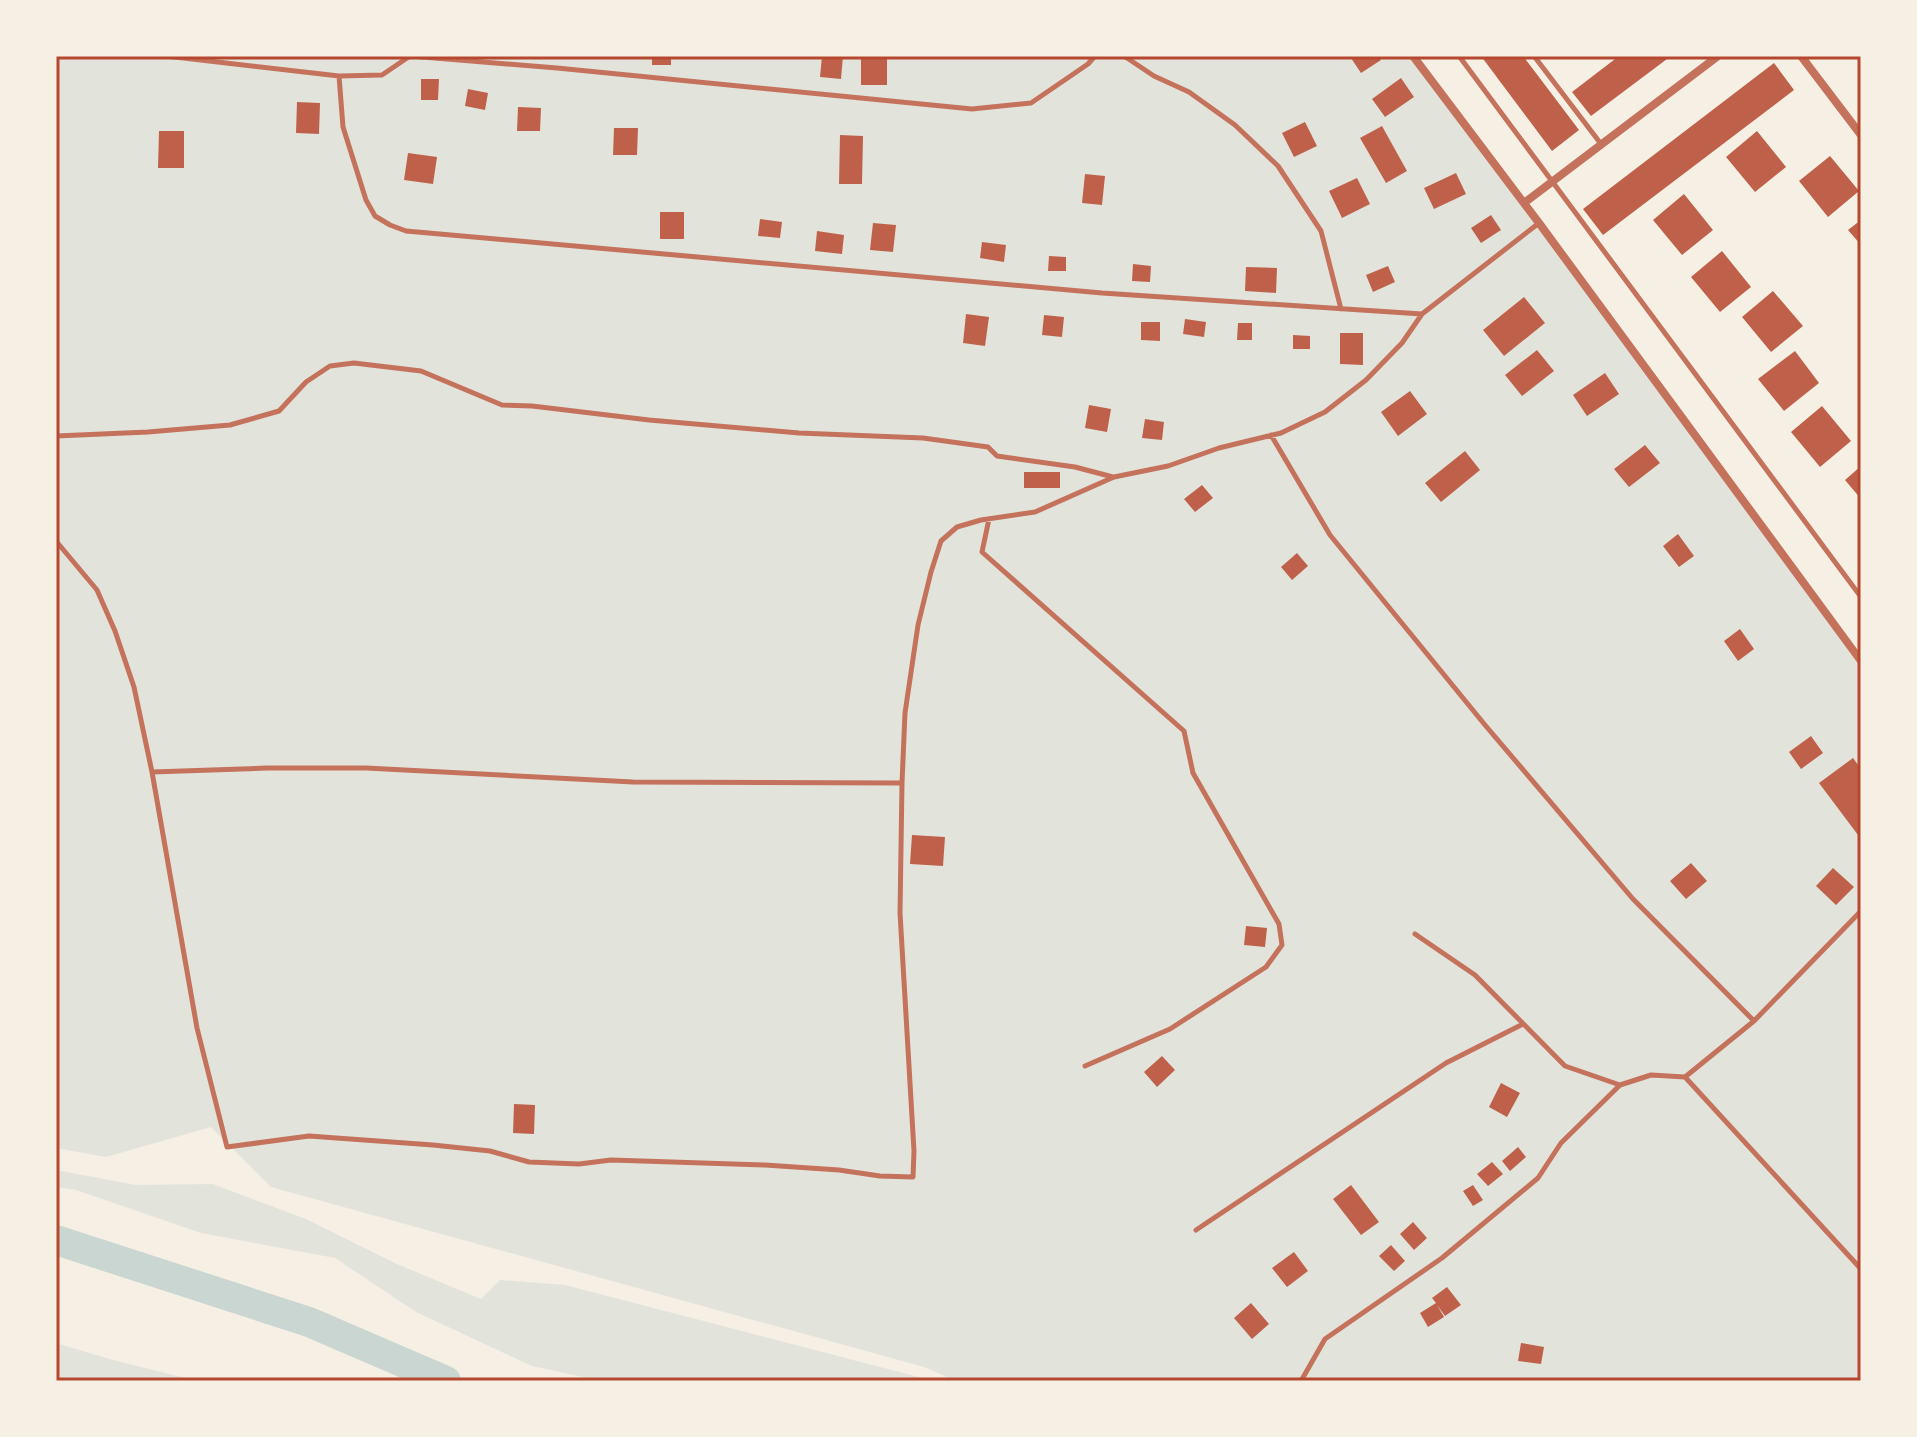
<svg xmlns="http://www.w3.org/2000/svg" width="1917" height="1437" viewBox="0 0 1917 1437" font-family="'Source Serif 4',serif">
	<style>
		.green { fill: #e2e4dc }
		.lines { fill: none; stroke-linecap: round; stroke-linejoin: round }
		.river { stroke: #c9d6d2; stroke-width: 30 }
		.building { fill: #bf614a }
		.service { stroke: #c5725c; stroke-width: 5 }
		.minor { stroke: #c5725c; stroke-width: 8 }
		.neatline { fill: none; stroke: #b5482f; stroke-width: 3 }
	</style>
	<rect width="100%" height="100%" fill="#f6efe4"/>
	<!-- green -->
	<path class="green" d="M56 56H1413L1539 223 1861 668V1381H956L924 1367 271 1187 211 1127 106 1157 56 1148Z
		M56 1170 136 1185 213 1184 306 1219 397 1264 481 1299 500 1280 565 1285 934 1381H612L592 1379 532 1366 416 1312 335 1258 201 1233 76 1190 56 1187Z
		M56 1343 113 1360 198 1381H56Z"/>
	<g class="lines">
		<!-- river -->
		<path class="river" d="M56 1240 309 1322 446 1381"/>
	</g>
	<!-- building -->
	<path class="building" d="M652 56H671V65H652Z
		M822 56H843L841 79 820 77Z
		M861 56H887V85H861Z
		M1354 56H1378L1381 60 1361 73 1351 58Z
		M1481 56H1523L1579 130 1552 151Z
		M1619 56H1671L1591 116 1572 92Z
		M1774 63 1794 90 1603 235 1583 209Z
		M1401 78 1414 97 1385 117 1372 99Z
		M421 79H439L438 100H421Z
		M468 89 488 93 485 110 465 106Z
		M297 102 320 103 319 134 296 133Z
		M518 107 541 108 540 131H517Z
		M1305 122 1317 146 1294 157 1282 133Z
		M1382 126 1407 171 1386 183 1360 138Z
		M614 128H638L637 155H613Z
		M159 131H184V168H158Z
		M1757 131 1786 167 1755 192 1726 157Z
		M840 135 863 136 862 184H839Z
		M408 153 437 157 433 184 404 180Z
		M1830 156 1859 191 1828 217 1799 181Z
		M1456 173 1466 194 1434 209 1424 188Z
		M1085 174 1105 176 1102 205 1082 203Z
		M1357 178 1370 204 1342 218 1329 191Z
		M1684 194 1713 230 1682 255 1653 220Z
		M660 212H684V239H660Z
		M1491 215 1501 230 1481 243 1471 228Z
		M760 219 782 222 780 238 758 236Z
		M1861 220V245L1848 230Z
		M873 223 896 225 893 252 870 250Z
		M817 231 844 235 842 254 815 251Z
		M982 242 1006 245 1004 262 980 258Z
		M1722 251 1751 287 1720 312 1691 277Z
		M1049 256 1066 257V271H1048Z
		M1133 264 1151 266 1150 282 1132 281Z
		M1388 266 1395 282 1373 292 1366 275Z
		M1246 267 1277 268 1276 293 1245 291Z
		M1773 291 1803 326 1771 352 1742 317Z
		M1524 297 1545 323 1504 356 1483 330Z
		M966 314 989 317 985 346 963 343Z
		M1044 315 1064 317 1062 337 1042 335Z
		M1185 319 1206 322 1204 337 1183 334Z
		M1141 322H1160V341L1141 340Z
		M1238 323H1252V340H1237Z
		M1340 333H1363V365L1340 364Z
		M1293 335 1310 336V349H1293Z
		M1537 350 1554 371 1522 396 1505 375Z
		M1795 351 1819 383 1784 411 1758 379Z
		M1605 373 1619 394 1587 416 1573 395Z
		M1410 391 1427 414 1398 436 1381 412Z
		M1089 405 1111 409 1107 432 1085 428Z
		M1822 406 1851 441 1820 467 1791 432Z
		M1145 419 1164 422 1162 440 1142 438Z
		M1645 445 1660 463 1629 487 1614 469Z
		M1465 451 1480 470 1441 502 1425 483Z
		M1861 466V499L1845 480Z
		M1024 472H1060V488H1024Z
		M1202 485 1213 498 1195 512 1184 499Z
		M1678 534 1694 556 1679 567 1663 546Z
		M1297 553 1308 566 1292 580 1281 567Z
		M1740 629 1754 649 1738 661 1724 641Z
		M1811 736 1823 753 1801 769 1789 752Z
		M1853 758 1861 769V839L1819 783Z
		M912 835 945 837 943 866 910 864Z
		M1691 863 1707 881 1686 899 1670 881Z
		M1833 868 1854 887 1836 905 1816 886Z
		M1246 926 1267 928 1265 947 1244 945Z
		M1162 1056 1175 1070 1157 1087 1144 1072Z
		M1501 1083 1520 1093 1507 1117 1489 1107Z
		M514 1104 535 1105 534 1134 513 1133Z
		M1518 1147 1526 1157 1510 1171 1502 1161Z
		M1492 1162 1503 1174 1488 1186 1477 1174Z
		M1351 1185 1379 1222 1361 1235 1333 1199Z
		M1473 1185 1483 1200 1473 1206 1463 1191Z
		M1413 1222 1427 1238 1414 1250 1400 1234Z
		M1391 1245 1405 1261 1394 1271 1379 1256Z
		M1294 1252 1308 1271 1287 1287 1272 1268Z
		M1447 1287 1461 1305 1445 1316 1437 1305 1444 1317 1428 1327 1420 1313 1436 1303 1432 1298Z
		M1251 1303 1269 1324 1252 1339 1234 1318Z
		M1521 1343 1544 1347 1541 1364 1518 1361Z"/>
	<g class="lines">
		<!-- service -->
		<path class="service" d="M166 56 339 76 382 75 410 56
			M410 56 557 68 972 109 1031 103 1088 64 1095 56
			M1124 56 1154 76 1189 92 1235 125 1278 166 1321 231 1341 309
			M1459 56 1861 597
			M1534 56 1601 144
			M339 76 343 127 366 200 375 216 390 225 406 231 1102 293 1422 314 1539 223
			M1271 435 1330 535 1485 725 1633 899 1754 1021
			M56 436 148 432 230 425 279 411 306 382 330 366 354 363 421 371 502 405 532 406 649 420 799 433 923 438 988 447 997 456 1075 467 1113 477
			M989 519 982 552 1184 731 1193 773 1279 924 1282 945 1266 967 1170 1029 1085 1066
			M56 541 97 590 115 631 134 687 152 772 197 1028 227 1147 309 1136 433 1145 490 1151 529 1162 579 1164 611 1160 765 1165 839 1170 880 1176 913 1177 914 1151 900 913 902 783 905 713 918 625 931 572 941 541 957 527 981 520 1035 512 1114 477 1168 466 1219 448 1281 433 1325 412 1366 380 1402 343 1422 314
			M152 772 267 768H366L633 782 902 783
			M1415 934 1475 975 1565 1066 1620 1085
			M1685 1077 1861 1269
			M1196 1230 1446 1063 1523 1024
			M1301 1381 1325 1339 1442 1258 1538 1178 1561 1143 1620 1085 1651 1075 1685 1077 1754 1021 1861 911"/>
		<!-- minor -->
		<path class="minor" d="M1413 56 1539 223 1861 661
			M1801 56 1861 135
			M1524 203 1718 56"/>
	</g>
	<!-- border -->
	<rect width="1917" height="1437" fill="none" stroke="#f6efe4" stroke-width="116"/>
	<rect x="58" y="58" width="1801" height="1321" class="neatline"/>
</svg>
